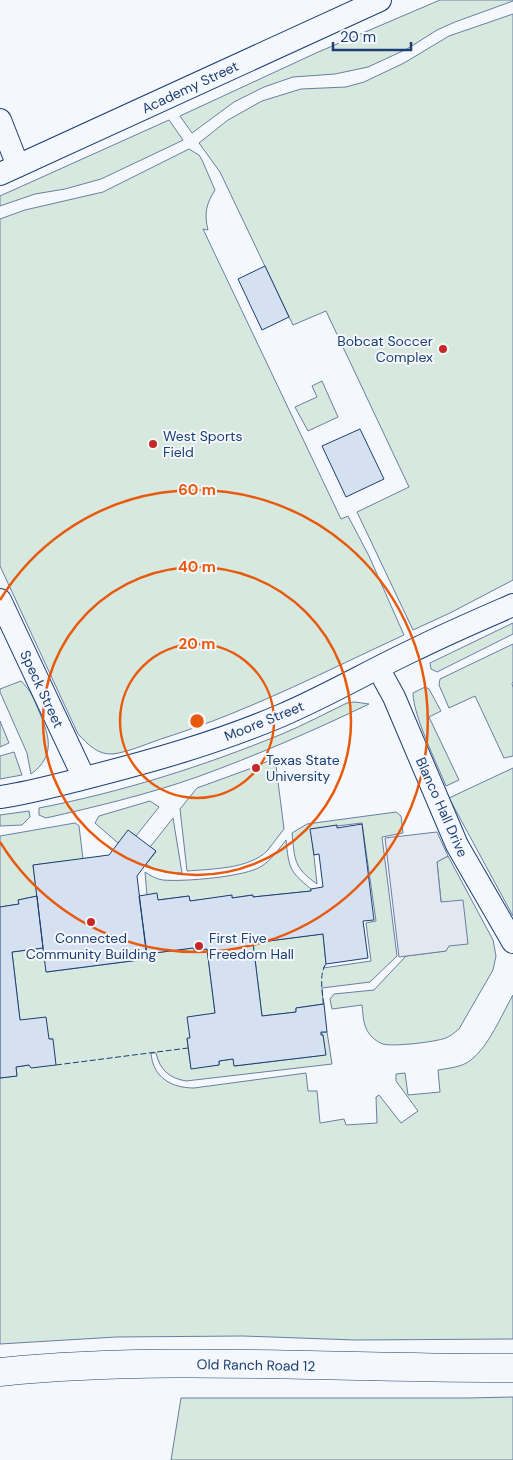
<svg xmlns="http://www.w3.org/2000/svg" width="513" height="1460" viewBox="0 0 513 1460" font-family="'DM Sans',sans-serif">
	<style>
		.green { fill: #d7e8df; stroke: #687fa3 }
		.parking { fill: #e3e8f0; stroke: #687fa3 }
		.building { fill: #d5e0f0; stroke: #1d3f73 }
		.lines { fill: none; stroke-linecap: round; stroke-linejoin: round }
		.street-casing { stroke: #1d3f73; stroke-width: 24 }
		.secondary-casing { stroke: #1d3f73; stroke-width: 29 }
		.street { stroke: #f4f7fb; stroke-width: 22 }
		.secondary { stroke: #f4f7fb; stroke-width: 28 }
		.fence { stroke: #1d3f73; stroke-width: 1; stroke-dasharray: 6 2.5; stroke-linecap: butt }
		.ring { fill: none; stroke: #e8590c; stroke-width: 2.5 }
		.poi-dot { fill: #c62828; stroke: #f4f7fb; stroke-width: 2 }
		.labels { text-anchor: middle; stroke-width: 4; stroke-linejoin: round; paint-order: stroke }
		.street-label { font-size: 14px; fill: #1d3f73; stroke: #f4f7fb }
		.poi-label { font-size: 14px; fill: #1d3f73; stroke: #f4f7fb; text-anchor: start }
		.centre { fill: #e8590c; stroke: #f4f7fb; stroke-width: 2.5 }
		.ring-label { font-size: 15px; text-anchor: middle; font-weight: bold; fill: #e8590c; stroke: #f4f7fb; stroke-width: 4; stroke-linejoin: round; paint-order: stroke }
	</style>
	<rect width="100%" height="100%" fill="#f4f7fb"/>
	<!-- green -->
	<path class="green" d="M440 0H513V1L455 22 437 30 407 49 368 67 335 74 293 77 264 87 234 102 192 133 180 116 316 53Z
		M513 14V580L450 613 413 630 357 512 409 487 326 311 293 325 220 172 199 143 228 120 262 101 301 89 346 87 364 82 404 63 449 36Z
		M169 120 183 140 175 144 101 179 65 189 35 194 0 206V196Z
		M189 149 199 155 202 160 215 190C206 204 204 214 208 230L203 229 341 519 348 516 369 556 404 635C326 671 249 711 167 737 151 742 129 752 113 754 97 755 88 744 78 734L0 566V219L25 210 103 192Z
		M322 381 338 417 308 431 295 407 317 397 312 386Z
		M513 623V634L437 672 431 669 430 663Z
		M513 644V682L512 683 513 688V756L504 758 475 696 449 708 439 685 440 679Z
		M21 681C28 688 32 694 36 704 46 729 60 753 31 774L27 753 0 692V689Z
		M425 687 429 689 441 711 429 717 459 780 446 786C437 764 413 715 413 693Z
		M355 702 369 704C313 731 255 756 197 777 149 794 95 807 46 818L39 815V808C122 792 204 766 282 734 304 725 326 713 347 703Z
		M0 721 9 743 0 747Z
		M14 752 22 775 0 779V756Z
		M275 758 284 829C278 836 273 844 267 851 249 869 211 869 187 871L180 809 197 788 252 768Z
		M513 768V916L449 798Z
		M150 801 159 807 136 836 118 843 95 823 99 816Z
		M29 811 30 817 22 825 0 826V815Z
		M396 812 401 816 403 833 382 837 397 956 370 982 322 988 323 1004 296 1008V1012L262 1016 253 943 323 934 326 964 323 968 371 961 366 923 376 921 362 823 311 829 317 884C293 867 295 860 292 833L307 824Z
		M173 818 182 873C168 873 157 872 146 864L156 852 150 847Z
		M75 823 79 826 83 859 33 865 37 896 18 900 19 904 0 907V836Z
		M286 840C289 868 289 871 311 889V891L253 897 252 895 232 898V896L190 901 189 896 158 900 147 895 145 872C151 876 156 879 163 880 182 882 246 877 262 866 271 860 279 849 286 840Z
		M448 856 493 940 496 956 493 970 459 1029C455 1032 451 1036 446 1038 435 1042 393 1047 383 1044 377 1042 371 1037 368 1032 363 1024 363 1014 362 1005L332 1009 330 999 334 994 374 990 406 956 446 951 437 862Z
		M43 948 47 972 147 959V954L193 948 195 951 207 949 215 1013 190 1038 187 1039 191 1068 219 1065V1061L233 1059 235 1066 325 1055 323 1035 321 1032H327L332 1064 186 1081C169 1078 160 1070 156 1053H151C153 1078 172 1088 194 1088L306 1073 308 1091H317L320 1123 344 1119 346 1125 377 1123 376 1097 379 1095 401 1123 418 1111 396 1081V1074L405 1073 408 1095 440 1092 438 1070C450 1068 462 1067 471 1060 489 1046 502 1014 513 995V1339L355 1340 243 1336 116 1337 0 1344V1078L17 1076 16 1067 29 1065 53 1039H49L20 1020 12 952Z
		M513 1397V1460H171L181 1398H467Z"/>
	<!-- parking -->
	<path class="parking" d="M437 832 448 856 437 862 441 902 463 900 468 944 449 946 446 951 399 957 385 838Z"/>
	<!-- building -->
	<path class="building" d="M265 266 289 317 262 330 238 279Z
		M360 429 384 479 346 497 322 446Z
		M362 824 374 920 363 921 368 958 326 964 323 934 253 943 262 1016 296 1012V1008L324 1004 327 1032H321V1035H323L326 1055 234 1066 233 1059 219 1061V1065L191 1069 187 1038H190L187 1017 215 1013 207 949 195 951 193 948 147 954 139 896 157 893 158 900 189 896 190 901 232 895V898L253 895V897L311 891V889L323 887 319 854 314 855 310 829 337 825V828Z
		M128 830 156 851 137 876 147 959 46 972 33 865 109 855Z
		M37 896 43 948 12 952 20 1020 46 1017 49 1039H53L56 1065 31 1068 29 1065 16 1067 17 1076 0 1078V907L19 904 18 900Z"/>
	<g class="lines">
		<defs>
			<path id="street" d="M0 120 18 166
				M0 174 380 0
				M0 600 84 778
				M378 668 394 697 457 845 513 942
				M0 797C29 793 57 785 85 778 152 761 216 743 280 716 327 696 371 670 416 649 448 633 481 619 513 605"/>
			<path id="secondary" d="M0 1372C170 1355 342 1369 513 1368"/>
		</defs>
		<!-- street casing -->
		<use href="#street" class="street-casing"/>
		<!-- secondary casing -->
		<use href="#secondary" class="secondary-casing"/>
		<!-- street -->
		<use href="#street" class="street"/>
		<!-- secondary -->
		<use href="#secondary" class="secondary"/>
		<!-- fence -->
		<path class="fence" d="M324 1004C322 992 319 973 326 964
			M56 1065 188 1048"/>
	</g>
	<!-- distance rings -->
	<g class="ring">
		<circle cx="197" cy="721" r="77"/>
		<circle cx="197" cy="721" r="154"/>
		<path d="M0 600A231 231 0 1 1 0 842"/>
	</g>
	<!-- markers -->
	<g class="poi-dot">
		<circle cx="443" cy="349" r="5"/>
		<circle cx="153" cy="444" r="5"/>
		<circle cx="256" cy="768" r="5"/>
		<circle cx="91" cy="922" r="5"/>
		<circle cx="199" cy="946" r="5"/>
	</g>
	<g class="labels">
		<!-- street labels -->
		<g class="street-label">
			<text transform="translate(190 87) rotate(-25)" y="5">Academy Street</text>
			<text transform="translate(42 689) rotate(65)" y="5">Speck Street</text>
			<text transform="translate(264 721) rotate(-22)" y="5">Moore Street</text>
			<text transform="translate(442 807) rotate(66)" y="5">Blanco Hall Drive</text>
			<text transform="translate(256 1365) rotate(1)" y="5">Old Ranch Road 12</text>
		</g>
		<!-- poi labels -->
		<g class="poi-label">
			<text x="433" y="346" text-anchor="end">Bobcat Soccer<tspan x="433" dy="16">Complex</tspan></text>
			<text x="163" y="441">West Sports<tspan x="163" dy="16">Field</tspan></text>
			<text x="266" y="765">Texas State<tspan x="266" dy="16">University</tspan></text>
			<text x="91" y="943" text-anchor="middle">Connected<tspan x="91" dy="16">Community Building</tspan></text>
			<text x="209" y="943">First Five<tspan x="209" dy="16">Freedom Hall</tspan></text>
		</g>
	</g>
	<circle cx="197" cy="721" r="8" class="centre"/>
	<g class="ring-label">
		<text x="197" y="495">60 m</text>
		<text x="197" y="572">40 m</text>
		<text x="197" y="649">20 m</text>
	</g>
	<!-- scale -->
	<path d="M333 42v8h78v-8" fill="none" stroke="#1d3f73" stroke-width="2.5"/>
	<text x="340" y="42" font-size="15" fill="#1d3f73" stroke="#f4f7fb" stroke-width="4" paint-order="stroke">20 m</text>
</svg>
